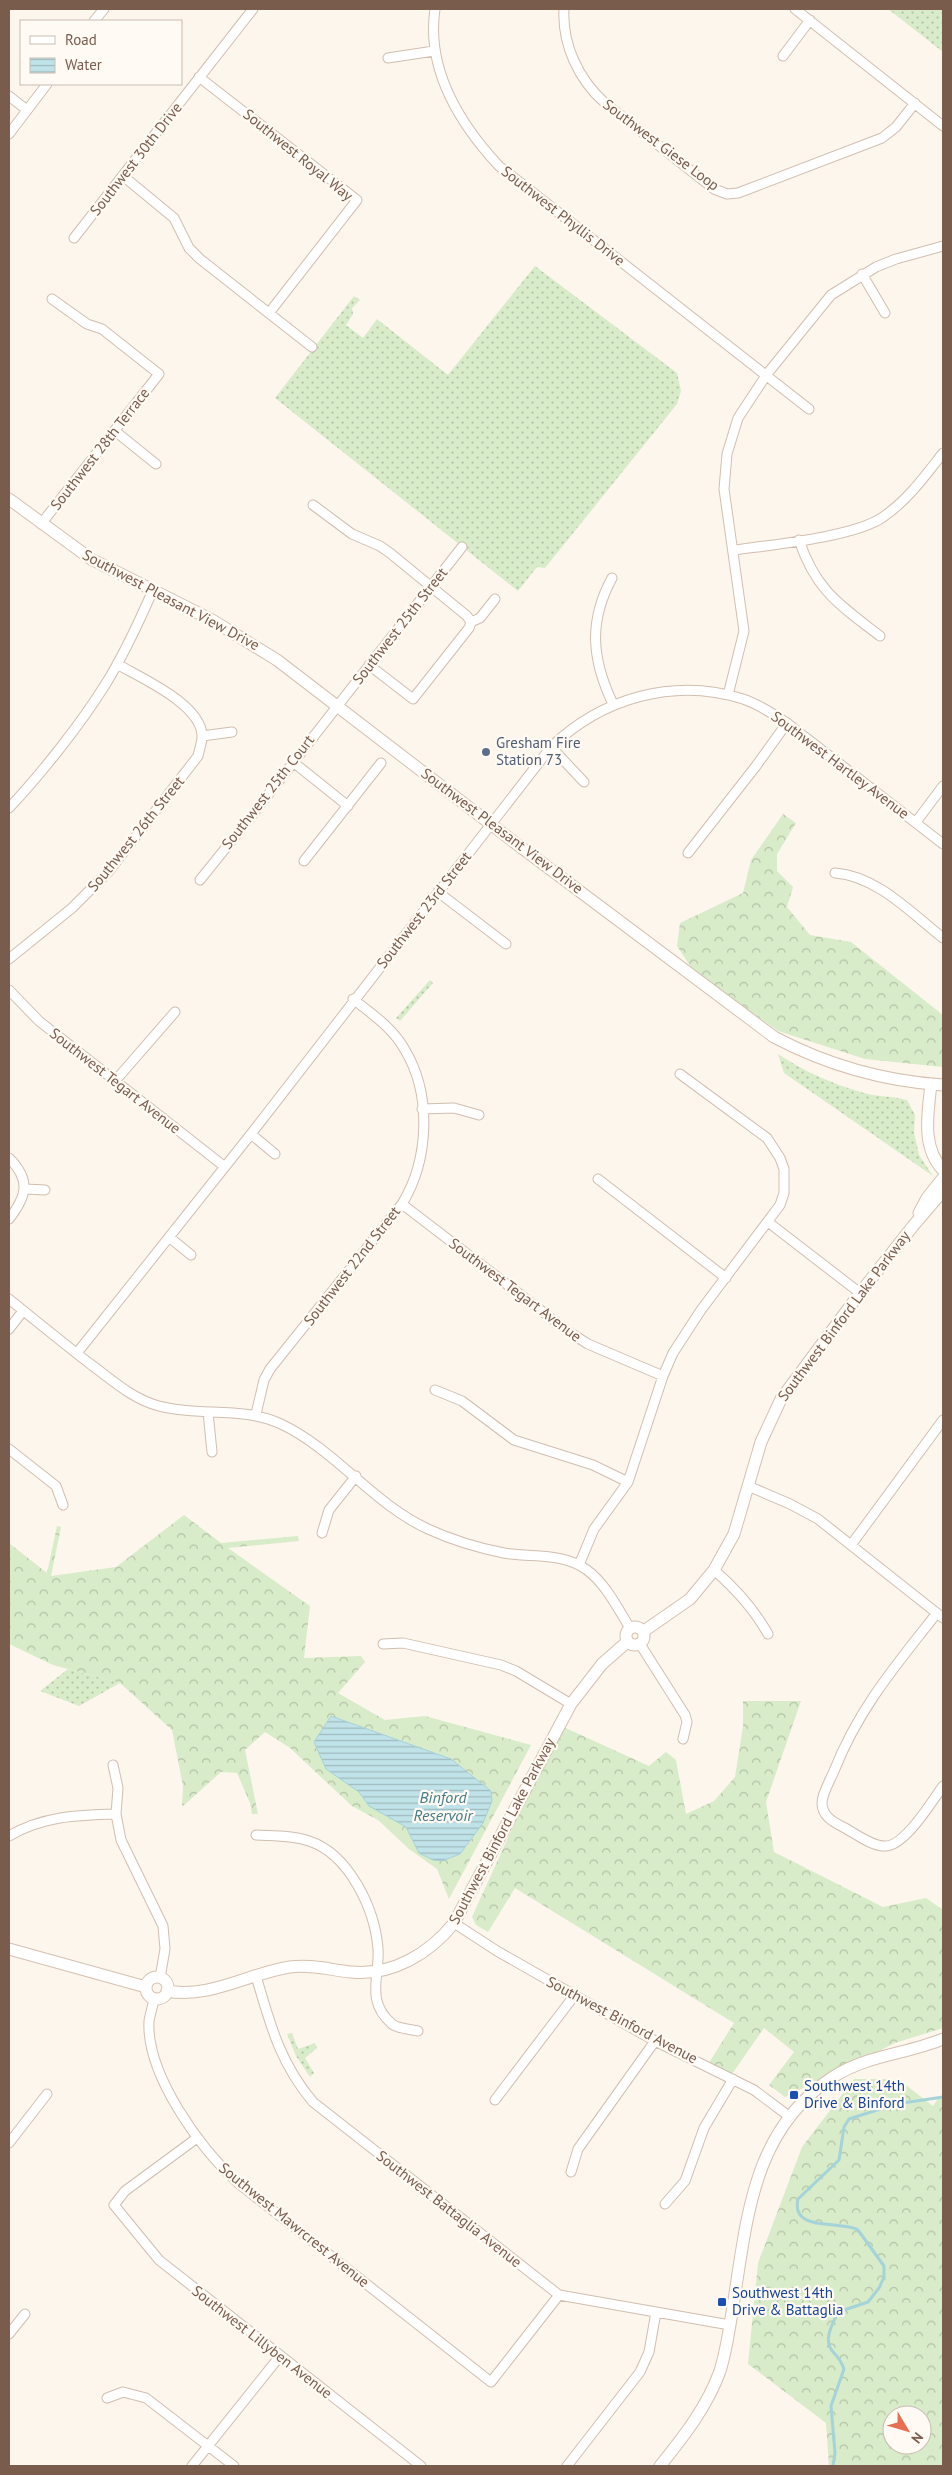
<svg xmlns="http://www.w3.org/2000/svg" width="952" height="2475" viewBox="0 0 952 2475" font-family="'PT Sans',sans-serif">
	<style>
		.grass { fill: url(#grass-dots) }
		.forest { fill: url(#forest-crowns); fill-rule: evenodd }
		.water { fill: url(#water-rules); stroke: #a5d3da }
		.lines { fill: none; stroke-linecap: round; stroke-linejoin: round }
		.stream { stroke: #a5d3da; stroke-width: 3 }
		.street-casing { stroke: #d1beb0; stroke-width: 11 }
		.secondary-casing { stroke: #d6c0b0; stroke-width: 13 }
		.street { stroke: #fff; stroke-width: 9 }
		.secondary { stroke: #fff; stroke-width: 11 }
		.service-dot { fill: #5c6f8a; stroke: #fffaf3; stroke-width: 2 }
		.transit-dot { fill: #1a4fb4; stroke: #fffaf3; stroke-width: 2 }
		.labels { text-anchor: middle; stroke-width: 4.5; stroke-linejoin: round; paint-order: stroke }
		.street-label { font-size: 15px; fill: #7a5c4d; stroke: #fffaf3 }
		.service-label { font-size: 15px; fill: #4e5e75; stroke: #fffaf3; text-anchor: start }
		.transit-label { font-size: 15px; fill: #164399; stroke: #fffaf3; text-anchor: start }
		.water-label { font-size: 16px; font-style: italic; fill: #437c86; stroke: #fffaf3 }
	</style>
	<defs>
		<pattern id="grass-dots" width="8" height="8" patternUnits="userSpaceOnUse" patternTransform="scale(1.25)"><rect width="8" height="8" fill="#d8ecc9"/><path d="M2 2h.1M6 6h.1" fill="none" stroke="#b4c2a5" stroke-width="1.8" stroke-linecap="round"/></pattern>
		<pattern id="forest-crowns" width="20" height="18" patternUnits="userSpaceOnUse" patternTransform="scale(1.25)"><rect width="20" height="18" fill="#d8ecc9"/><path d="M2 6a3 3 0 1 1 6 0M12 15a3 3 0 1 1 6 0" fill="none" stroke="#b4c2a5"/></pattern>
		<pattern id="water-rules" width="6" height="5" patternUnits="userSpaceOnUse" patternTransform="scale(1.25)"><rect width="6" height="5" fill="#bfe3e8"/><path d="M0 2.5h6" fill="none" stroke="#a0bbbe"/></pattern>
	</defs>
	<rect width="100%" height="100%" fill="#fdf6ec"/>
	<!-- grass -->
	<path class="grass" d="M888 9H943V52Z
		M535 266 677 373 681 391 677 404 545 568 537 567 518 591 275 398 354 296 360 300 352 308 353 314 346 325 363 338 377 319 448 375Z
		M430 980 433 983 400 1021 396 1018Z
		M778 1054C805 1072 833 1084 864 1093 878 1097 893 1096 907 1100L915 1115 914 1132 919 1155 933 1176 784 1073Z
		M68 1669 120 1683 79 1706 40 1691Z
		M292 2033 298 2049 315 2043 317 2048 305 2058 314 2073 310 2077 296 2056 287 2034Z"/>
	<!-- forest -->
	<path class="forest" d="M783 814 796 823 777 854V871L793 887 787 907 810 935 851 942 943 1015V1067L865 1059 778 1031 694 972 677 946 680 923 743 893 751 860Z
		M184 1515 221 1543 298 1536 299 1541 228 1548 310 1606 304 1658 361 1656 365 1662 338 1693 385 1720 425 1716 531 1745 449 1899 437 1869 409 1849 378 1820 352 1806 290 1748 265 1732 245 1750 258 1814H252L250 1803 237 1773 221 1772 182 1807 183 1786 172 1730 120 1683 53 1665 9 1644V1543L47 1573 57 1526 61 1527 51 1576 116 1567Z
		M743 1701H801L766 1802 774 1852 883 1907 926 1898 943 1910V2028L895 2043 785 2097 769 2085 794 2052 764 2028 732 2074 707 2066 734 2023 515 1888 488 1932 476 1925 472 1917 559 1725 649 1766 666 1752 676 1760 686 1814 714 1801 735 1777 743 1726Z
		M854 2079H898L933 2106 939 2097 943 2098V2466H829L826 2423 748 2364 758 2263 802 2147ZM892 2415H922V2445H892Z"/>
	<!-- water -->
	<path class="water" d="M331 1716 451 1759 491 1791 492 1801 483 1823 460 1854 442 1861 433 1860 419 1853 406 1827 369 1806 359 1792 326 1769 314 1742Z"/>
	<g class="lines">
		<!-- stream -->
		<path class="stream" d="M833 2466 835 2453 831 2406 844 2369C841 2361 839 2358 834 2353 822 2341 832 2325 838 2312L868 2302 879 2288 884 2277V2266L858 2230C842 2220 790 2233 798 2199L839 2160 844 2127 849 2119 896 2104 943 2097"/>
		<defs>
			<path id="street" d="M435 9C426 69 460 124 499 166L809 409
				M564 9C562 45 579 80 605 103L714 189 727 194 738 193 882 138 896 127 915 103
				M795 9 943 126
				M94 21 104 9
				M783 56 810 20
				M388 58 434 51
				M199 77 357 200 269 313
				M9 96 27 110
				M9 134 47 84
				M123 176 174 218 189 248 200 259 312 347
				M74 238 253 9
				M862 274 885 313
				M115 431 156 464
				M313 505 352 534 380 546 390 553 467 616 471 622
				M41 524 159 374 102 329 87 324 52 299
				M799 540C816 591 840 605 880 636
				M734 550C770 545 855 537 883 517 908 500 925 476 943 453
				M612 578C588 622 592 660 613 704
				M369 665 413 699 469 628 471 622 480 618 495 599
				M728 695 744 631 724 489 727 454 738 418 767 374 831 295 876 267 896 259 943 246
				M202 736 232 732
				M551 747 584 782
				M293 762 348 806
				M9 808C41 774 80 725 105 685 124 655 139 622 153 590
				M916 822 943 786
				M688 853 756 766 787 723
				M304 861 381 763
				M835 873C877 876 911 913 943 938
				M200 880 249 819 462 547
				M438 892 506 944
				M9 959 72 908 109 871 198 756C199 750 202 743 202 737 203 705 141 678 117 664
				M9 990 39 1021 225 1167
				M115 1081 175 1012
				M422 1109 454 1108 479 1115
				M251 1134 275 1154
				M9 1158C31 1180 27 1196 9 1219
				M598 1179 726 1278
				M25 1189 45 1190
				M402 1204 569 1332 588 1344 663 1376
				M768 1222 860 1293
				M169 1237 191 1255
				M9 1299C35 1320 62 1342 89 1363 111 1379 132 1399 159 1406 200 1417 243 1406 281 1424 336 1450 373 1504 428 1529 452 1540 478 1548 504 1553 532 1558 563 1552 587 1570 606 1584 618 1609 630 1628
				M9 1329 23 1311
				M77 1353 251 1134 551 747C602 698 674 677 743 699 759 704 773 714 787 723L943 844
				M435 1390 462 1401 514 1440 593 1465 628 1482
				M208 1412 212 1452
				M256 1414 264 1380 270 1369 402 1204C429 1160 432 1095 405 1050 393 1028 372 1014 353 999
				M9 1449 56 1486 63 1505
				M748 1486 790 1504 818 1519 943 1618
				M322 1533 329 1510 356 1476
				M851 1545 943 1420
				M579 1565 594 1529 628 1482 663 1376 673 1353 701 1310 780 1205 784 1193V1169L780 1158 767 1138 680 1074
				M714 1570C736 1589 754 1609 768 1634
				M937 1613C896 1665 859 1708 834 1771 830 1781 822 1793 822 1803 822 1816 833 1822 843 1827 855 1833 871 1846 884 1846 904 1848 932 1801 943 1786
				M383 1644 403 1643 501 1665 516 1671 571 1704
				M640 1644 685 1715 687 1722 683 1739
				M113 1765 118 1788 116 1814 121 1840 163 1926 165 1949 160 1978
				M256 1835C273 1836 292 1835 309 1841 349 1854 375 1909 378 1949 380 1976 365 2001 392 2024 398 2029 411 2029 418 2031
				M9 1836C43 1816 78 1815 116 1814
				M454 1923 497 1951 655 2041 754 2090 790 2117
				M256 1976C270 2024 280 2063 313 2102L559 2295 730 2325
				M154 1999C153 2006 150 2014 149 2021 146 2075 201 2149 238 2183L491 2382 559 2295
				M495 2100 574 1996
				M197 2138 125 2191 114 2205 159 2260 421 2466
				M9 2143 47 2094
				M571 2172 578 2149 655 2041
				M665 2204 685 2181 704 2128 733 2079
				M9 2334 25 2314
				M107 2398 123 2392 146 2398 234 2466
				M192 2466 280 2356
				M567 2466 640 2372 649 2352 656 2312"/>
			<path id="secondary" d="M9 499 91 559 212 620 277 660 518 845 774 1037C827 1065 884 1081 943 1085
				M931 1084C928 1113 921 1147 943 1170
				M919 1213 927 1198 943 1178
				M626 1636a9 9 0 1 1 18 0a9 9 0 1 1-18 0Z
				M644 1631 690 1599 714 1570 734 1534 761 1442 781 1399 860 1293 913 1226 943 1191
				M9 1949 146 1987
				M146 1988a11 11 0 1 1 22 0a11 11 0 1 1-22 0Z
				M167 1991C210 1999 249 1973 290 1967 310 1964 331 1970 351 1972 392 1976 429 1954 454 1923L571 1704 602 1664 627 1642
				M660 2466C684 2436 707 2407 720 2371 726 2352 729 2331 732 2312 747 2223 750 2131 833 2077 867 2055 907 2054 943 2039"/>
		</defs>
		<!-- street casing -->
		<use href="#street" class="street-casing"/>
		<!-- secondary casing -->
		<use href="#secondary" class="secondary-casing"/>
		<!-- street -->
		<use href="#street" class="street"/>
		<!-- secondary -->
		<use href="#secondary" class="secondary"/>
	</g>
	<!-- markers -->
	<circle class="service-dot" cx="486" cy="752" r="5"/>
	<g class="transit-dot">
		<rect x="789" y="2090" width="10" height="10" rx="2.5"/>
		<rect x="717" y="2297" width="10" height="10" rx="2.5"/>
	</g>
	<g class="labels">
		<!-- street labels -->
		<g class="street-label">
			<text transform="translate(661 145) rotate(37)" y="5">Southwest Giese Loop</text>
			<text transform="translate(298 155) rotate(39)" y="5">Southwest Royal Way</text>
			<text transform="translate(136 159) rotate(-52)" y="5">Southwest 30th Drive</text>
			<text transform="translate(563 216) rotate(38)" y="5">Southwest Phyllis Drive</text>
			<text transform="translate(100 449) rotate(-52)" y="5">Southwest 28th Terrace</text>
			<text transform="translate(171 600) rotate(28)" y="5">Southwest Pleasant View Drive</text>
			<text transform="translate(400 626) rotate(-52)" y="5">Southwest 25th Street</text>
			<text transform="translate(840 765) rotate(37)" y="5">Southwest Hartley Avenue</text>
			<text transform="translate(268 792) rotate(-52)" y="5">Southwest 25th Court</text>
			<text transform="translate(502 831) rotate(37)" y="5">Southwest Pleasant View Drive</text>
			<text transform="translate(136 834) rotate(-51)" y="5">Southwest 26th Street</text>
			<text transform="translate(424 910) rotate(-52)" y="5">Southwest 23rd Street</text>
			<text transform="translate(115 1081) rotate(38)" y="5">Southwest Tegart Avenue</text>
			<text transform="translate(352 1266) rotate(-52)" y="5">Southwest 22nd Street</text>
			<text transform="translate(515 1290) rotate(37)" y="5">Southwest Tegart Avenue</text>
			<text transform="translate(844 1316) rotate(-53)" y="5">Southwest Binford Lake Parkway</text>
			<text transform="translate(502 1831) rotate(-62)" y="5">Southwest Binford Lake Parkway</text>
			<text transform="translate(622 2020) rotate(28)" y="5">Southwest Binford Avenue</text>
			<text transform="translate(449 2209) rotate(38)" y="5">Southwest Battaglia Avenue</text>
			<text transform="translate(294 2225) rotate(39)" y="5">Southwest Mawrcrest Avenue</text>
			<text transform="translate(262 2342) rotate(38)" y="5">Southwest Lillyben Avenue</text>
		</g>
		<!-- service labels -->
		<g class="service-label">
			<text x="496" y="748">Gresham Fire<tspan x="496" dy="17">Station 73</tspan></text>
		</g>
		<!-- transit labels -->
		<g class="transit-label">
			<text x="804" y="2091">Southwest 14th<tspan x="804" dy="17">Drive &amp; Binford</tspan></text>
			<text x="732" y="2298">Southwest 14th<tspan x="732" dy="17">Drive &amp; Battaglia</tspan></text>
		</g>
		<!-- water labels -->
		<g class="water-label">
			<text x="443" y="1803">Binford<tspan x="443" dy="18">Reservoir</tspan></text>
		</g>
	</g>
	<!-- border -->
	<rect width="952" height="2475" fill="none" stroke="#7a5c4d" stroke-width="20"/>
	<!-- legend -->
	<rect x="20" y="20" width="162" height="65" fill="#fffaf3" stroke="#cabbb1"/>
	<rect x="30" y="36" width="25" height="8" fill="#ffffff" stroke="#cabbb1"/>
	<text x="65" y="45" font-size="15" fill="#7a5c4d">Road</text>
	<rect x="30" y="58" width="25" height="15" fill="url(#water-rules)" stroke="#cabbb1"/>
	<text x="65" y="70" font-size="15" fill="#7a5c4d">Water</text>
	<!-- north arrow -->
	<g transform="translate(907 2430) rotate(128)"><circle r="24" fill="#fffaf3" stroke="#cabbb1"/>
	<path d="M0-4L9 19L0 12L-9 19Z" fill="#e76f51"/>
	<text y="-8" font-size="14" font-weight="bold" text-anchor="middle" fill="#7a5c4d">N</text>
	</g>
</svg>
